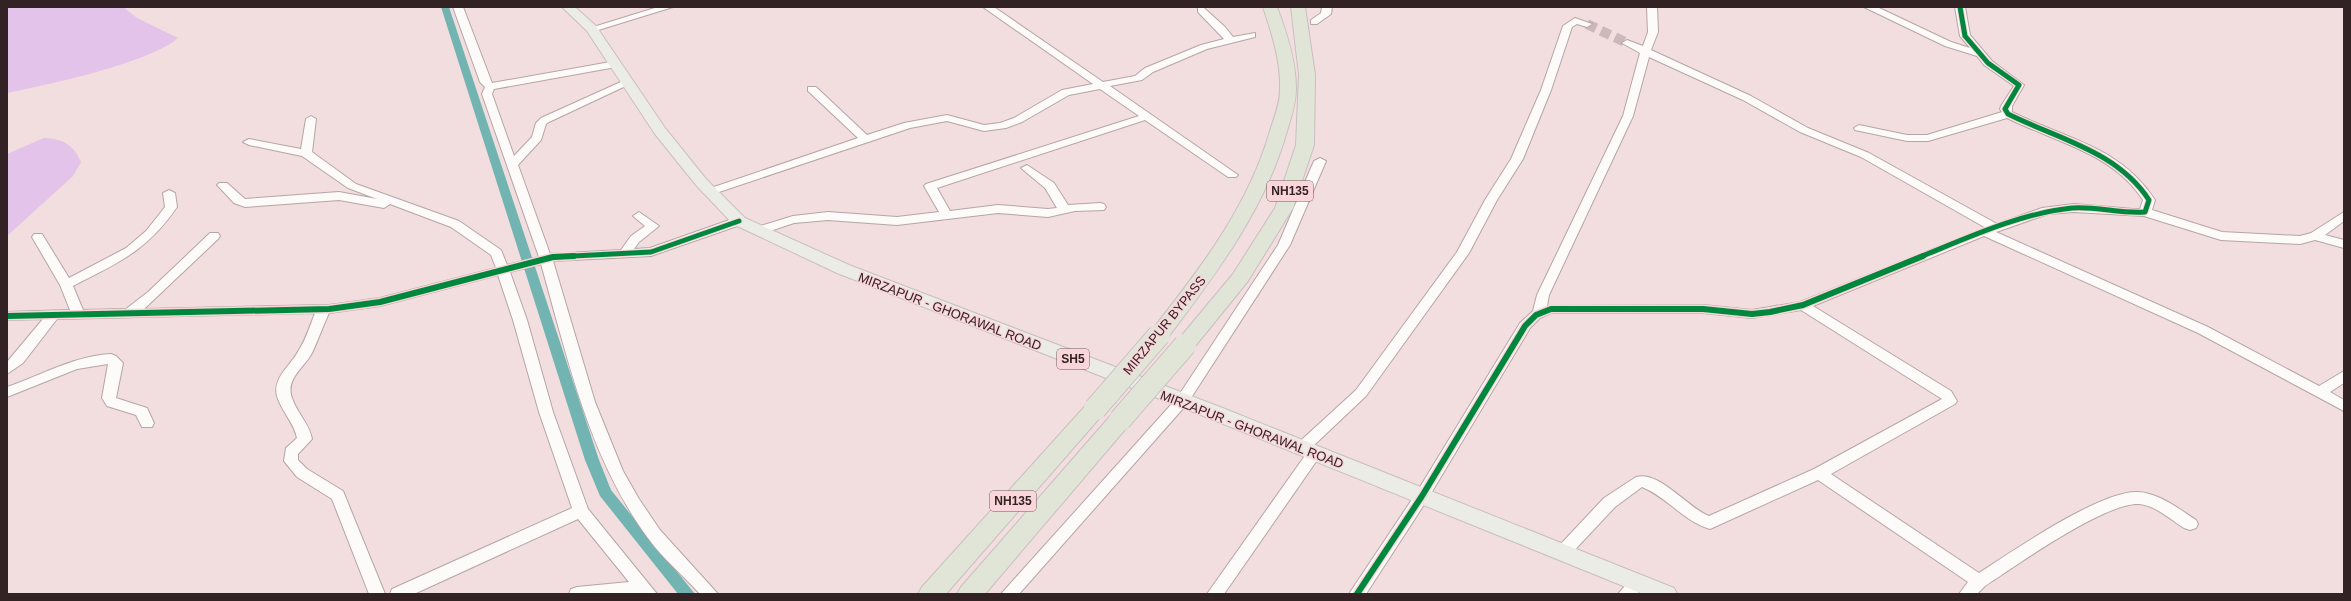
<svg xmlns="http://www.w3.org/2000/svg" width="2351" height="601" viewBox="0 0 2351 601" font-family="Helvetica,sans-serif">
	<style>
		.green { fill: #e3c3e9 }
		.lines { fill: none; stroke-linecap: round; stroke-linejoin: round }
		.canal { fill: #72b4b2; fill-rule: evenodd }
		.minor-tunnel { stroke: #ccb8ba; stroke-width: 10; stroke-dasharray: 10 5.5; stroke-linecap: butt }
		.minor-casing { stroke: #b6a5a6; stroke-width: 2 }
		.major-casing { stroke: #c9bfc0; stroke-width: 2 }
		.highway-casing { stroke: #c9bfc0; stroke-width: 2 }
		.minor { fill: #fdfafa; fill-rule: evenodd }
		.major { fill: #ecece6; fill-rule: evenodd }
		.highway { fill: #e1e5d8; fill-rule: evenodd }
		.highway-bridge-casing { stroke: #c9bfc0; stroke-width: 24; stroke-linecap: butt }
		.highway-bridge { stroke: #e1e5d8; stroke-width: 22 }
		.cycleway-far1-casing { stroke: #fad5d9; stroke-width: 7 }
		.cycleway-casing { stroke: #fad5d9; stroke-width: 9 }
		.cycleway-far1 { stroke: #00873e; stroke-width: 5 }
		.cycleway { stroke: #00873e; stroke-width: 6 }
		.labels { text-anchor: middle; stroke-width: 3; stroke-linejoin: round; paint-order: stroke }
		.shield { fill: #fad5d9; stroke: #6f585a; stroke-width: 1 }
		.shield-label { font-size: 12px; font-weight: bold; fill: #332224 }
		.street-label { font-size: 13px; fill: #332224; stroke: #fad5d9 }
	</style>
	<rect width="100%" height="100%" fill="#f2dddf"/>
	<!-- green -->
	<path class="green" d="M7 7H123L137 18 178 38C149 63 47 85 7 93Z
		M44 138C63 139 73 144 81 162L73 176 7 236V154Z"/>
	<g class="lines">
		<!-- canal -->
		<path class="canal" d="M441 7H449L599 460 611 490 695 594H678L600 496 585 460Z"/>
		<!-- minor-tunnel -->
		<path class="minor-tunnel" d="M1587 24 1627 43"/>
		<defs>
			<path id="minor" d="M453 7H463L492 83 616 61 621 64 616 67 494 89 492 94 514 156 532 137 536 123 541 118 623 81 627 80 632 83 549 122 546 124 541 140 518 165 550 254 621 250 631 236 645 226 633 216 639 212 659 226 639 242 634 249 650 248 735 218 739 217 745 221 743 224 651 256 553 261 595 402 623 471 639 499 660 530 718 594H700C683 575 663 559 648 538 589 458 568 359 541 264L510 272 527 320 553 412 588 509 657 594H569L571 589 577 587 629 582 578 519 414 594H390L392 589 572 508 539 412 513 320 498 275 380 306 329 313C323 326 318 340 312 353 304 368 285 379 292 398 297 413 309 423 312 439L298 454V460L307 469 343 491 385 594H369L332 499 297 477 284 461 286 448 297 438C294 423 283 413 278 399 270 379 291 366 299 350 306 339 310 326 315 313L57 319 23 363 7 374V362L43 319 7 320V312L70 310 60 285 32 237 34 234H42L69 278 126 248 146 231 165 207 163 193 169 190 175 193 177 207C146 252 119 262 73 286L83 310 126 309 148 292 210 233H218L220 236 218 239 144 309 329 305 380 298 496 268 491 255 451 227 390 204 384 208 339 200 245 207 234 203 219 187 217 185 219 183H227L245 199 339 192 377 199 348 188 302 156 249 145 243 142 249 139 301 149 306 119 311 116 316 119 312 152 356 184 459 221 501 250 507 265 539 257 482 94 485 87 480 82Z
				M658 7H673L595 31H589L587 29Z
				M983 7H994L1103 82 1135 76 1145 68 1201 45 1224 39 1198 12V8H1204L1225 27 1233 37 1255 33V37L1207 49 1153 72 1142 80 1110 86 1238 175 1236 177H1228L1145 120 937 188 950 211 998 205 1048 209 1057 208 1045 188 1021 168 1027 165 1054 183 1068 205 1100 203 1104 204 1106 207 1104 210 1075 211 1048 217 998 213 897 225 828 220 794 223 758 235 752 231 754 228 793 216 828 212 897 217 939 212 924 186 926 184 1139 116 1100 89 1069 95 1022 122 1006 128 984 131 947 121 910 128 713 194H705L703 192 705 190 858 138 808 91V87H816L867 135 904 123 947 115 984 125 1000 123 1014 118 1062 90 1093 84Z
				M1322 7H1332L1331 14 1317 24H1311V20L1321 13Z
				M1647 7H1657L1658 32 1651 50 1751 96 1808 128 1869 153 1997 224 2042 208 2074 204 2133 209H2140L2143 200C2113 153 2055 142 2007 118L1928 141H1907L1855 130 1854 128 1859 125 1907 135H1927L2002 112 2000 109 2001 106 2014 86 1984 65 1977 56 1945 46 1864 7H1877L1951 42 1970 48 1960 36 1955 7H1965L1970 35 1992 61 2024 85 2012 106V112C2066 139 2120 146 2155 200L2152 210 2222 232 2300 236 2311 233 2344 212V221L2325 235 2344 240V248L2315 240 2300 244 2221 240 2144 216 2074 212 2048 214 1996 232 2208 327 2319 386 2344 371V383L2330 392 2344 400V411L2198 333 1984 236 1813 306 1951 391 1957 401 1955 404 1831 474 1979 573C2013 551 2101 490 2138 492 2159 493 2179 509 2196 520L2198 524 2196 528 2190 530 2184 528C2171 520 2155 505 2139 504 2106 502 2015 566 1985 586L1977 594H1959L1968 582 1818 480 1710 529C1683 521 1667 497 1642 487L1615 507 1569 556 1563 558 1557 556 1555 552 1557 548 1604 498 1636 477C1659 470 1688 508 1709 516L1814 469 1942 399 1801 310 1752 318 1703 313H1551L1540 318 1530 328 1427 500 1366 594H1349L1417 492 1520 323 1533 311 1537 295 1623 116 1640 53 1622 43 1627 40 1643 46 1648 32ZM1649 57 1743 100 1800 132 1861 157 1986 228 1800 302 1752 310 1703 305 1547 306 1549 295 1633 116Z
				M1575 18 1592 24 1587 27 1577 24 1572 27 1551 90 1523 159 1497 200 1469 253 1366 396 1310 449H1320L1322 453 1224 594H1207L1309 450 1302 453 1297 452 1295 448 1297 444 1356 390 1457 252 1485 200 1511 159 1541 90 1563 26Z
				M1320 158 1326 161 1290 245 1187 404 1019 594H1001L1177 398 1278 245 1314 161Z
				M111 354 116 356 123 363 116 398 147 408 154 423 152 427H142L136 415 107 406 102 398 108 364 77 369 7 397V387C42 375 74 356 111 354Z
				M1638 576 1644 578 1646 583 1637 594H1618L1632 578Z"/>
			<path id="major" d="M562 7H575L596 26 665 128 706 179 745 218 849 265 1220 407 1674 588 1677 594H1643L1206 417 837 273 733 224 696 185 655 134 587 31Z"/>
			<path id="highway" d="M1263 7H1277C1287 33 1296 61 1296 89 1296 103 1291 118 1287 131 1265 210 1215 275 1166 340L1159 342 1152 340 1149 335 1152 330C1200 269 1248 207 1270 131 1274 118 1280 104 1280 90 1281 61 1272 34 1263 7Z
				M1291 7H1305L1315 75 1314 145 1293 208 1248 281 1192 350 1185 352 1178 350 1175 345 1178 340 1233 274 1275 208 1296 145 1299 75Z
				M1095 401 1103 404 1106 409 1103 414 946 594H918L922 587 1087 404Z
				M1120 412 1128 414 1131 420 1128 426 985 594H957L961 587 1112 414Z"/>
		</defs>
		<!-- minor casing -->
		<use href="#minor" class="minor-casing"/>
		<!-- major casing -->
		<use href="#major" class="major-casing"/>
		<!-- highway casing -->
		<use href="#highway" class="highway-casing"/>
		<!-- minor -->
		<use href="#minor" class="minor"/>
		<!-- major -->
		<use href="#major" class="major"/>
		<!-- highway -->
		<use href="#highway" class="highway"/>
		<defs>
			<path id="highway-bridge" d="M1095 409 1159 335
				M1120 420 1185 345"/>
		</defs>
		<!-- highway-bridge casing -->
		<use href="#highway-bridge" class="highway-bridge-casing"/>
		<!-- highway-bridge -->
		<use href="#highway-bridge" class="highway-bridge"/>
		<defs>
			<path id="cycleway-far1" d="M554 257 651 252 739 221
				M1920 257C1967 238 2021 213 2072 208 2096 206 2121 214 2145 212L2149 200C2117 151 2058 139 2008 114L2005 109 2019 85 1988 63 1965 36 1960 7"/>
			<path id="cycleway" d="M7 316 329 309 380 302 553 257 574 256
				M1357 594 1422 496 1525 326 1536 315 1551 309H1703L1752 314 1770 312 1803 305 1923 256"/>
		</defs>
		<!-- cycleway-far1 casing -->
		<use href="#cycleway-far1" class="cycleway-far1-casing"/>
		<!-- cycleway casing -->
		<use href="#cycleway" class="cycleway-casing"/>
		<!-- cycleway-far1 -->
		<use href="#cycleway-far1" class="cycleway-far1"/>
		<!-- cycleway -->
		<use href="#cycleway" class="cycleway"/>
	</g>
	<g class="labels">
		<!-- shield labels -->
		<g class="shield">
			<rect x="1267" y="181" width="46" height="20" rx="3"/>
			<rect x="1057" y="349" width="32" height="20" rx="3"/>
			<rect x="990" y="491" width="46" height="20" rx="3"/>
		</g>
		<g class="shield-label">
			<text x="1290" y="195">NH135</text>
			<text x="1073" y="363">SH5</text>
			<text x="1013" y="505">NH135</text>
		</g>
		<!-- street labels -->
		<g class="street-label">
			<text transform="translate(950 311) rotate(21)" y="5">MIRZAPUR - GHORAWAL ROAD</text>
			<text transform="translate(1164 325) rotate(-51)" y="5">MIRZAPUR BYPASS</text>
			<text transform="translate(1252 429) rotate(21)" y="5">MIRZAPUR - GHORAWAL ROAD</text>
		</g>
	</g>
	<!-- border -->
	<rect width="2351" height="601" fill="none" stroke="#332224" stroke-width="16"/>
</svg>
